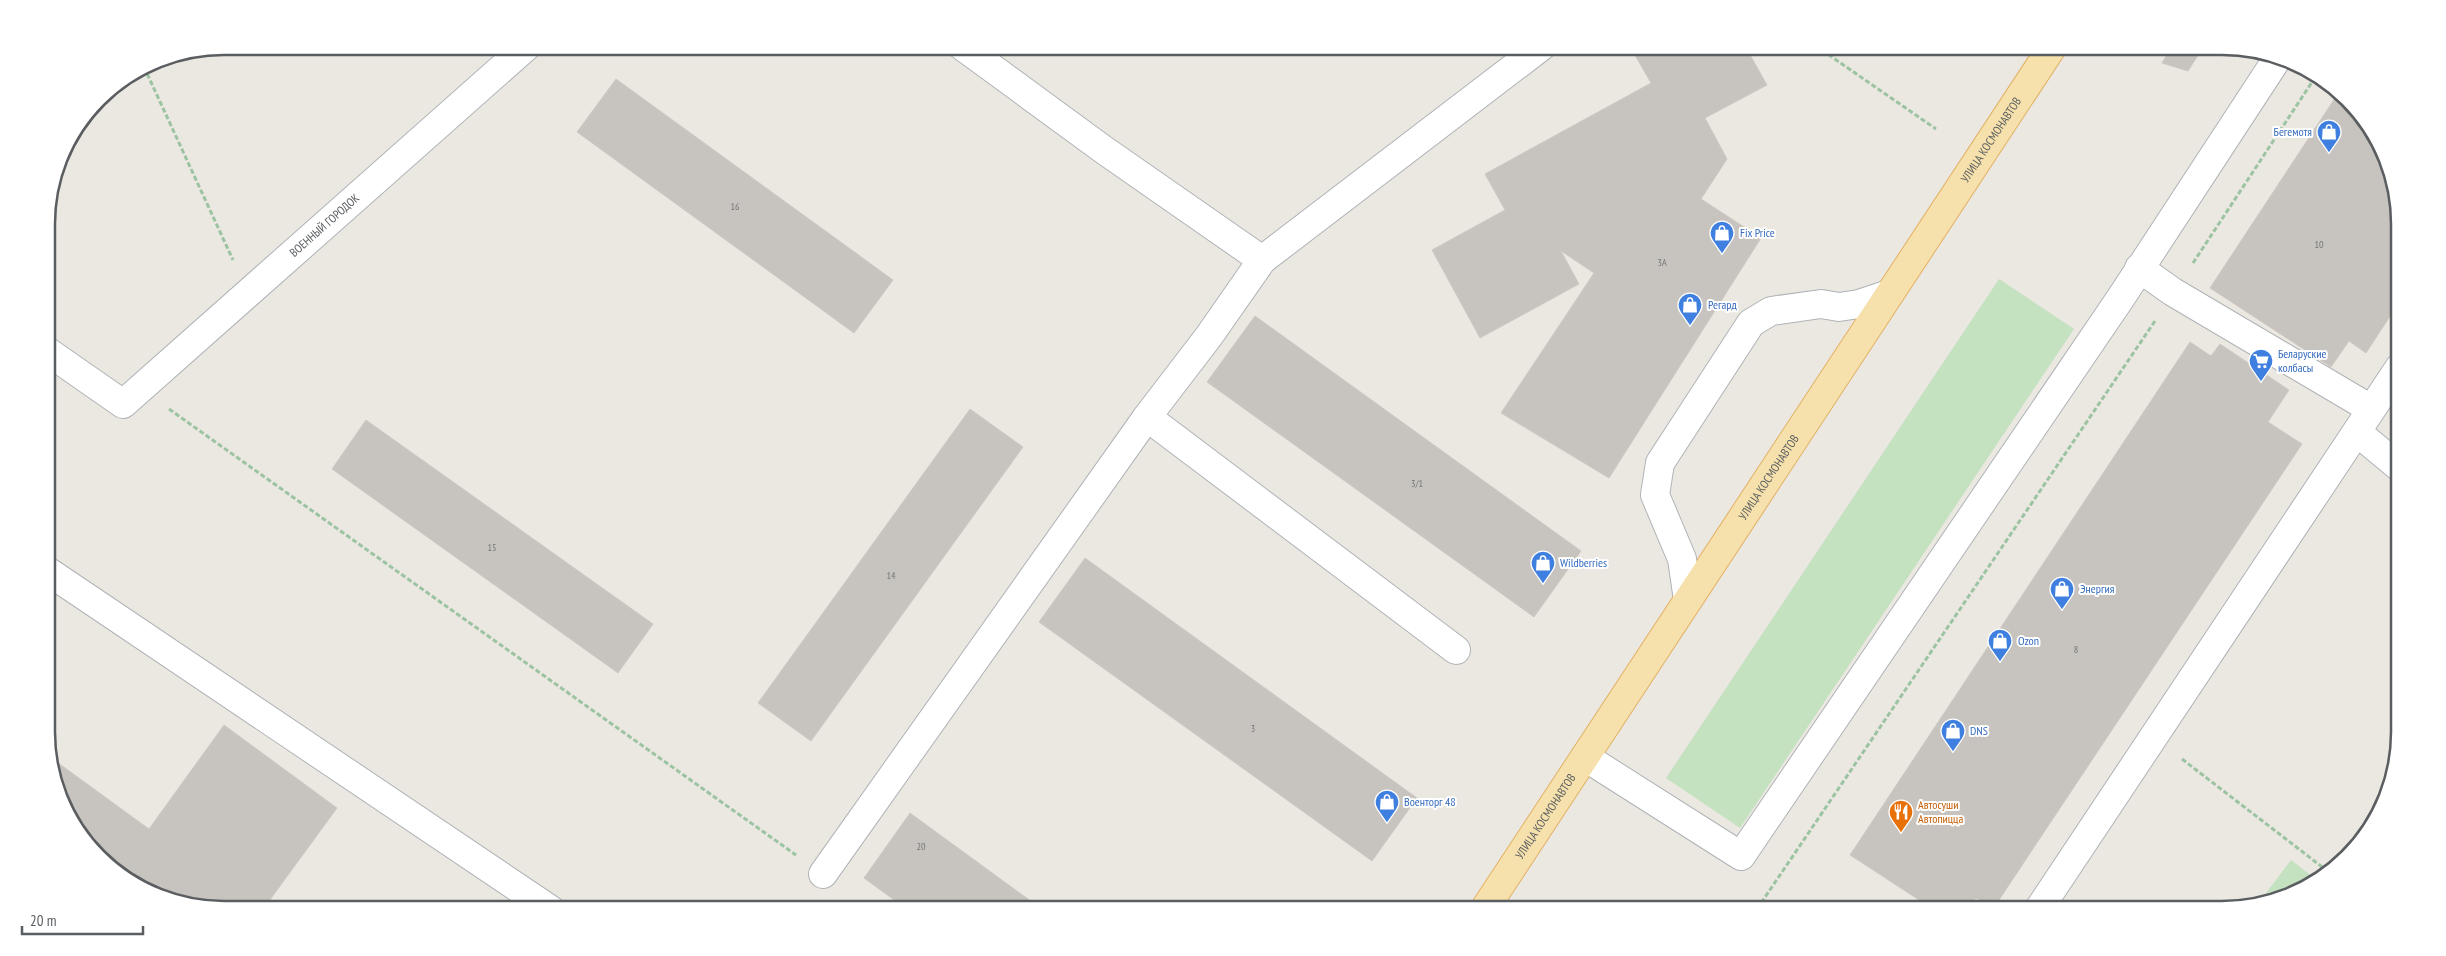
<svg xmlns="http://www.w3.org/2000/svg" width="2446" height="956" viewBox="0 0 2446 956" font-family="'PT Sans Narrow',sans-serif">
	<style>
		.green { fill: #c4e1c0 }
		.building { fill: #c7c3be; stroke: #cfc9c1 }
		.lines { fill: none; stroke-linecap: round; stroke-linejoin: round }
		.minor-casing { stroke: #afb3b6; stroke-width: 30 }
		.major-casing { stroke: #e2b064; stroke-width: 30 }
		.path { stroke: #9cc3a2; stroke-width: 3; stroke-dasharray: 5 2.5; stroke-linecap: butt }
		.minor { stroke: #fff; stroke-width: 28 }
		.major { stroke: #f6e1ac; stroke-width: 28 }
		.labels { text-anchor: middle; stroke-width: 4; stroke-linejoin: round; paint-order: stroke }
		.number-label { font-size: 10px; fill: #757778 }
		.shop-label { font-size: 12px; fill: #366cbe; stroke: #fff; text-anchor: start }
		.street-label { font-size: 12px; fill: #5a5e61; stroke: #fff }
		.food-label { font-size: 12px; fill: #c56008; stroke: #fff; text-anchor: start }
		.rim { fill: none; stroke: #5a5e61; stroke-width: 2.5 }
	</style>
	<rect width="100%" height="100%" fill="#ebe8e2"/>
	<!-- green -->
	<path class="green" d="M1999 279 2074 329 1740 828 1666 778Z
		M2291 860 2317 880 2279 900 2257 905Z"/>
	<!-- building -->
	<path class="building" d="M1634 46H1745L1767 85 1705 118 1727 159 1701 199 1761 238 1609 478 1501 413 1594 273 1561 251 1579 284 1480 338 1432 250 1505 210 1485 174 1651 83 1631 48Z
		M2172 46H2204L2188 71 2162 63Z
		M616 79 893 280 854 333 577 132Z
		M2339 92 2363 116 2398 201V304L2366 353 2349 341 2331 367 2210 288Z
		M1255 316 1581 551 1534 617 1207 382Z
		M2190 342 2211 356 2220 344 2289 390 2268 422 2302 444 1993 909 1976 898 1968 909H1933L1850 855Z
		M970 409 1023 447 811 741 758 703Z
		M366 420 653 624 618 673 332 469Z
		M1085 558 1417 798 1372 861 1039 622Z
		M224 725 337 808 264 908 266 910H224L167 900 90 849 50 766V757L149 829Z
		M910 813 1043 910H908L864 878Z"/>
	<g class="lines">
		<defs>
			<g id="minor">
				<path d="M1262 260 1542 46"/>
				<path d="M2139 268 2173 292 2371 409"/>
				<path id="s1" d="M47 351 123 404 527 46"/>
				<path d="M1147 417 1456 650"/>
				<path d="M2357 432 2399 467"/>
				<path d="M49 572 551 910"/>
				<path d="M1688 600 1682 559 1655 495 1660 463 1751 323 1771 311 1821 304 1839 307 1859 304 1889 294"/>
				<path d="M1585 757 1741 856 2122 296 2279 56"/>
				<path d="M823 874 1147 417 1209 336 1262 260 1104 150 962 46"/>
				<path d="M2039 909 2399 368"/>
			</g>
			<g id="major">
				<path id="s2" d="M1484 910 2053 46"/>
			</g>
		</defs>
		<!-- minor casing -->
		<use href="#minor" class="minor-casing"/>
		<!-- major casing -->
		<use href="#major" class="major-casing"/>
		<!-- path -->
		<path class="path" d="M1816 46 1936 129
			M144 67 233 260
			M2193 263 2316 76
			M169 409 796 855
			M2182 759 2330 873
			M1757 909 2155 321"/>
		<!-- minor -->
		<use href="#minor" class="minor"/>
		<!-- major -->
		<use href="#major" class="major"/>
	</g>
	<!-- icons -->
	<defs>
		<symbol id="shop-pin" viewBox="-11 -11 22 30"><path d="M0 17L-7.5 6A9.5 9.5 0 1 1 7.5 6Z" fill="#3f7fe0" stroke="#fff"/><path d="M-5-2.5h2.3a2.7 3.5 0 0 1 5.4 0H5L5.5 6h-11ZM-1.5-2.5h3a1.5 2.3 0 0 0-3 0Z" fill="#fff"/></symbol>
		<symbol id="supermarket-pin" viewBox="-11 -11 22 30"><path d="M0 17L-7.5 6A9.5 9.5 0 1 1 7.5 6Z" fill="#3f7fe0" stroke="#fff"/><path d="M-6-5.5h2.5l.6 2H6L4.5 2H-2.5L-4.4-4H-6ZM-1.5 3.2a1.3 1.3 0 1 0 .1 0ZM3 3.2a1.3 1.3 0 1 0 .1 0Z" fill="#fff"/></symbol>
		<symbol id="restaurant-pin" viewBox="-11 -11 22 30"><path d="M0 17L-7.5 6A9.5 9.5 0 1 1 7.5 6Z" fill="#e8710a" stroke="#fff"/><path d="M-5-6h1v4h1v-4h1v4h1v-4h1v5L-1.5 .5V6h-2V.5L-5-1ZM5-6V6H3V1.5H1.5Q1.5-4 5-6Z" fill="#fff"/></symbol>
	</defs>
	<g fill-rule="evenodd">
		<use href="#shop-pin" x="2315" y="118" width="28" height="38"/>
		<use href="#shop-pin" x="1708" y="219" width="28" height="38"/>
		<use href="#shop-pin" x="1676" y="291" width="28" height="38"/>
		<use href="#supermarket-pin" x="2247" y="347" width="28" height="38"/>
		<use href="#shop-pin" x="1529" y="549" width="28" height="38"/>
		<use href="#shop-pin" x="2048" y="575" width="28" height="38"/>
		<use href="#shop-pin" x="1986" y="627" width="28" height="38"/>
		<use href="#shop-pin" x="1939" y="717" width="28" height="38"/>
		<use href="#shop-pin" x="1373" y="788" width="28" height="38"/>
		<use href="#restaurant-pin" x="1887" y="798" width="28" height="38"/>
	</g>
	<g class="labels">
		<!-- number labels -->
		<g class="number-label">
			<text x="735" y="210">16</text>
			<text x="2319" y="248">10</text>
			<text x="1662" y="266">3А</text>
			<text x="1417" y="487">3/1</text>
			<text x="492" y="551">15</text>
			<text x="891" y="579">14</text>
			<text x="2076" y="653">8</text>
			<text x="1253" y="732">3</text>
			<text x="921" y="850">20</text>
		</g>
		<!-- shop labels -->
		<g class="shop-label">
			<text x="2312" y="136" text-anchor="end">Бегемотя</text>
			<text x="1740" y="237">Fix Price</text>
			<text x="1708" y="309">Регард</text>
			<text x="2278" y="358">Беларуские<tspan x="2278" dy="14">колбасы</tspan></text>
			<text x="1560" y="567">Wildberries</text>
			<text x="2080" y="593">Энергия</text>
			<text x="2018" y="645">Ozon</text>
			<text x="1970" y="735">DNS</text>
			<text x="1404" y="806">Военторг 48</text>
		</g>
		<!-- street labels -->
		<g class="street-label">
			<text dy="4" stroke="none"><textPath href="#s2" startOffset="922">УЛИЦА КОСМОНАВТОВ</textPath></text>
			<text dy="4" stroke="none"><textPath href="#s1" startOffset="362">ВОЕННЫЙ ГОРОДОК</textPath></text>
			<text dy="4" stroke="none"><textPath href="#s2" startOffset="518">УЛИЦА КОСМОНАВТОВ</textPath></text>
			<text dy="4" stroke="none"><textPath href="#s2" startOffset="112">УЛИЦА КОСМОНАВТОВ</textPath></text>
		</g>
		<!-- food labels -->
		<g class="food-label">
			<text x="1918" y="809">Автосуши<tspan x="1918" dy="14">Автопицца</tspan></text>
		</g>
	</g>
	<!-- crop -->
	<path d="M0 0H2446V956H0ZM224 55H2222A169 169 0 0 1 2391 224V732A169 169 0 0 1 2222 901H224A169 169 0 0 1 55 732V224A169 169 0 0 1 224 55Z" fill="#fff" fill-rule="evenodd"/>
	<path class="rim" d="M224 55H2222A169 169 0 0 1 2391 224V732A169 169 0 0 1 2222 901H224A169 169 0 0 1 55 732V224A169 169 0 0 1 224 55Z"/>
	<!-- scale -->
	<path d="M22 926v8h121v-8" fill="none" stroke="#5a5e61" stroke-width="2.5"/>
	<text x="30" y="926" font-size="15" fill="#5a5e61" stroke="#ffffff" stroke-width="4" paint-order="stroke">20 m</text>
</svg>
